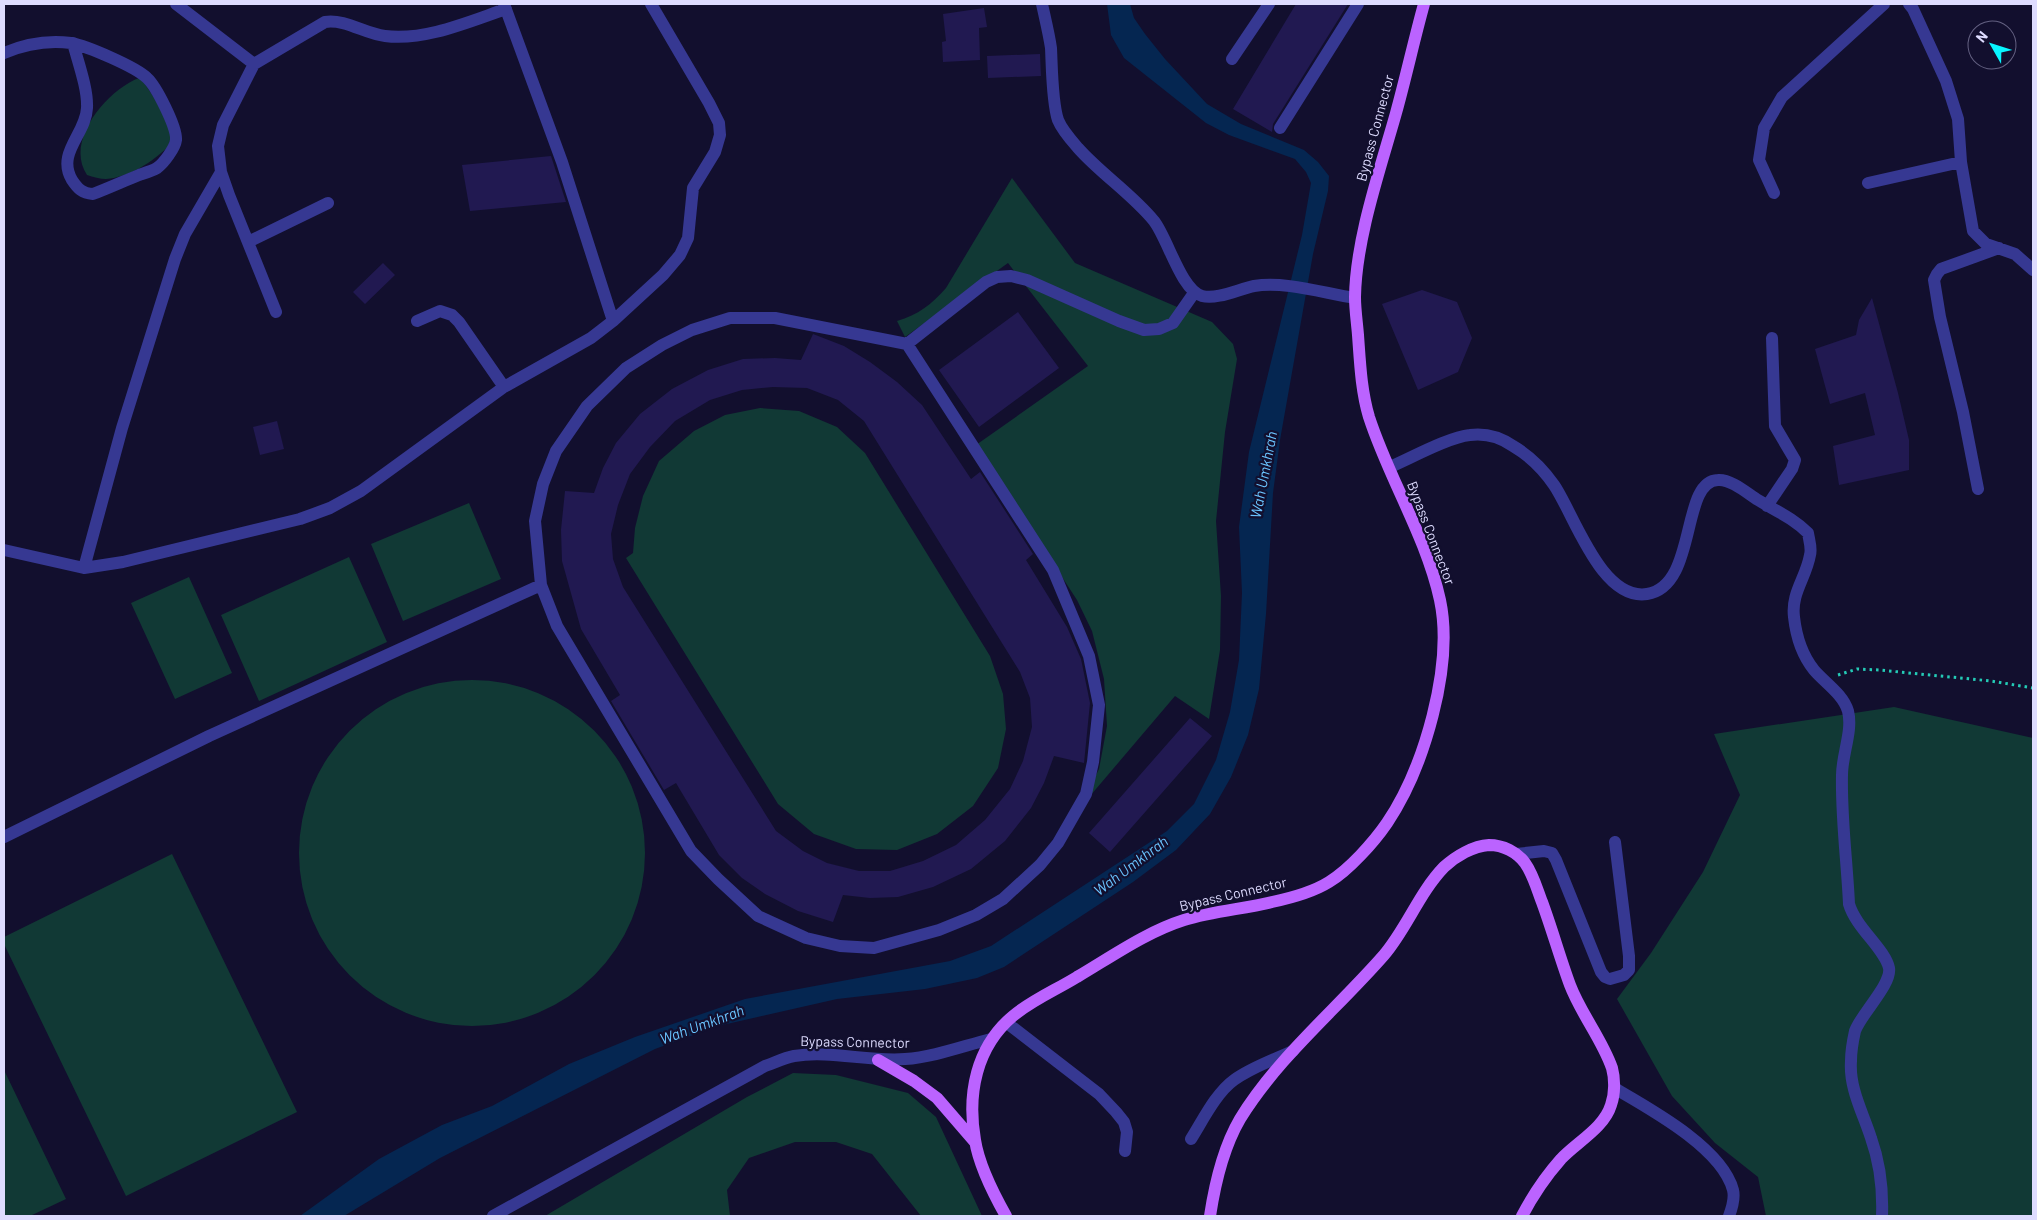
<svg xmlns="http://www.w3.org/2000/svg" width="2037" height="1220" viewBox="0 0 2037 1220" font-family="Barlow,sans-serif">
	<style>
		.green { fill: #113935 }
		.water { fill: #052651 }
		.building { fill: #211951; fill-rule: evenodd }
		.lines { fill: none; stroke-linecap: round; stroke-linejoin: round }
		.path { stroke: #24cbb6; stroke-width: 3; stroke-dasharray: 2.5 4; stroke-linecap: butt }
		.minor { stroke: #363892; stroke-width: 12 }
		.major { stroke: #bb63ff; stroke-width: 12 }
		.labels { text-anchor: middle; stroke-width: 4.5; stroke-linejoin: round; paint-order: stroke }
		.street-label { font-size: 14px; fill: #dedcff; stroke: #120f2e }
		.water-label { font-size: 15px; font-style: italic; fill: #6ac4ff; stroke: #120f2e }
	</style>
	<rect width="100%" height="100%" fill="#120f2e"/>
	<!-- green -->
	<path class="green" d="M139 78C149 86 169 122 171 135 171 138 169 144 168 147 152 162 130 177 106 179 100 179 93 177 87 175 64 141 107 90 139 78Z
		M1012 178 1075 263 1212 322 1233 344 1237 359 1225 432 1216 521 1221 596 1220 650 1209 719 1175 696 1079 809 1099 769 1107 726 1104 679 1092 631 1077 600 976 445 1088 366 1008 263 905 337 897 321C918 315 932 304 946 288Z
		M760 408 799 411 837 427 865 453 990 656 1003 694 1006 729 998 768 973 806 937 834 897 850 856 849 814 834 778 804 626 558 633 553 635 528 643 496 659 461 694 431 725 415Z
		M469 503 501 579 403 621 371 544Z
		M349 557 387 642 259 701 221 615Z
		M189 577 232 673 175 699 131 603Z
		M299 853a173 173 0 1 1 346 0a173 173 0 1 1-346 0Z
		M1894 707 2033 738V1216H1766L1758 1177 1715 1143 1672 1096 1617 999 1651 953 1703 872 1740 795 1714 734Z
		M172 854 297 1112 126 1196 4 944V937Z
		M4 1070 66 1199 30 1216H4Z
		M793 1073 836 1075 908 1093 936 1117 982 1216H921L872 1154 836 1142H795L749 1158 727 1190 730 1216H545L747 1097Z"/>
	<!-- water -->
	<path class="water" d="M1107 4H1130L1134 18 1145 34 1165 59 1207 104 1241 124 1304 150 1318 162 1329 176 1328 191 1313 254 1280 440 1273 493 1266 614 1259 689 1248 735 1231 777 1210 814 1176 850 1133 882 1004 967 977 978 925 989 837 999 718 1026 655 1049 440 1158 344 1216H300L379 1159 442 1125 492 1106 569 1064 635 1037 745 999 950 961 991 946 1167 831 1194 804 1216 760 1230 712 1239 660 1242 593 1239 527 1249 452 1302 235 1311 183 1306 172 1295 159 1229 135 1206 123 1124 58 1111 35Z"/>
	<!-- building -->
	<path class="building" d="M1296 4H1348L1273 124 1272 132 1233 109Z
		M984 8 987 27 979 28 980 60 943 62 942 42 946 41 943 14Z
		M1040 54 1041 76 988 78 987 56Z
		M551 156 566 202 470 211 462 165Z
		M383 263 395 275 365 304 353 292Z
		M1422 290 1457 302 1472 338 1458 372 1418 390 1382 304Z
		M1872 298 1898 393 1909 440V470L1839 485 1833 446 1875 435 1865 393 1830 404 1815 349 1856 335 1859 320Z
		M1018 312 1059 368 979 427 939 370Z
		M813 334 844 346 870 362 897 382 922 405 971 479 980 472 1033 554 1026 560 1067 627 1081 659 1090 703 1084 763 1054 756 1044 783 1031 808 1005 841 971 869 933 887 898 897 870 898 843 895 833 922 798 911 765 894 742 878 719 855 676 783 664 790 611 701 620 695 581 629 562 561 561 530 565 491 594 493 603 468 616 443 640 414 672 389 708 370 743 359 775 358 801 360ZM773 387 807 388 838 400 864 421 1020 672 1030 698 1032 727 1023 761 1010 789 985 820 956 845 923 861 890 871H859L827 863 803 851 776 831 623 587 613 559 611 534 618 505 630 474 650 447 675 421 710 400 742 390Z
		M277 421 284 449 260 455 253 427Z
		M1190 718 1212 736 1110 852 1089 833Z"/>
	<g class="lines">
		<!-- path -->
		<path class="path" d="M1838 675 1857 669 1879 670 1991 681 2033 688"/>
		<!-- minor -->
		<path class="minor" d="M176 4 254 64
			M504 4 562 162 613 321
			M1042 4C1045 18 1049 34 1051 48 1052 68 1052 102 1058 120 1062 130 1071 140 1078 148 1101 174 1132 194 1154 221 1168 239 1181 290 1202 296 1217 300 1239 289 1254 286 1285 281 1323 293 1355 298
			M1909 4 1913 9 1946 81 1958 119 1961 162 1973 231 1986 244 2015 254 2033 270
			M4 53C25 44 48 40 71 43 87 46 136 67 147 78 156 86 177 127 176 140 175 148 164 163 157 168 152 171 145 173 139 175 124 181 109 188 93 194 82 193 78 189 72 180 56 153 86 134 87 108 88 89 78 62 73 43
			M1232 59 1269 4
			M1280 128 1358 4
			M1868 183 1961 162
			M1774 193 1759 160 1764 128 1782 97 1884 4
			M248 242 328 203
			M276 312 229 195 221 172 218 146 223 125 254 64 325 22C346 19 365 34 385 36 425 41 468 22 506 9
			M730 318H775L907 344 1053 570 1089 656 1099 705 1093 762 1086 794 1058 843 1040 865 1003 899 976 915 939 930 874 948 840 946 806 938 758 916 718 879 691 851 557 626 541 585 535 521 543 484 556 451 587 406 626 368 662 345 692 330Z
			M417 321 440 311 452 315 459 322 504 387
			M907 344 986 282 997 277 1011 276 1027 280 1119 321 1144 330 1159 329 1173 323 1194 293
			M1390 467C1411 458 1449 437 1470 435 1486 433 1500 437 1513 446 1530 456 1543 469 1554 485 1574 514 1601 601 1647 594 1698 586 1680 481 1718 480 1731 479 1747 493 1758 500 1776 511 1793 518 1808 533 1809 540 1812 548 1810 555 1806 578 1791 593 1794 617 1796 635 1802 655 1814 670 1824 682 1843 694 1848 711 1853 731 1842 754 1842 775 1841 818 1847 861 1849 904 1856 928 1885 949 1889 968 1892 984 1861 1014 1855 1031 1853 1040 1851 1052 1851 1061 1849 1088 1863 1113 1871 1138 1880 1163 1883 1189 1882 1216
			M1978 489 1963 412 1940 317 1934 280 1937 274 1941 269 1999 248
			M1767 506 1792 469 1795 460 1775 426 1772 338
			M4 550 84 568 123 562 300 519 330 508 361 491 504 387 591 338 613 321 663 275 680 255 688 238 693 188 715 152 720 135 719 123 709 103 651 4
			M84 568 122 428 175 259 185 234 221 172
			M4 837 209 736 541 585
			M1516 854 1544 851 1552 853 1556 860 1601 972 1605 977 1610 979 1624 975 1629 970V956L1615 842
			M1007 1023 1099 1094 1116 1112 1124 1122 1127 1132 1125 1151
			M1614 1088C1650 1109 1722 1148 1733 1190 1735 1198 1732 1208 1729 1216
			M1191 1139C1203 1120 1216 1093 1234 1080 1252 1067 1273 1060 1293 1051
			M493 1216 765 1066C774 1063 784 1058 794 1056 831 1050 868 1062 905 1059 934 1057 963 1046 991 1039"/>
		<!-- major -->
		<path class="major" d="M878 1060 914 1081 937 1098 975 1142
			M1006 1216C993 1193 979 1166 975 1140 967 1094 976 1047 1013 1016 1032 1000 1056 990 1077 977 1111 957 1146 932 1184 920 1213 911 1243 909 1272 902 1291 898 1313 892 1329 882 1349 870 1374 842 1387 823 1424 768 1454 666 1440 600 1426 536 1389 479 1369 417 1361 390 1360 362 1358 335 1357 322 1355 310 1355 297 1356 238 1380 170 1396 113 1406 77 1414 40 1424 4
			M1210 1216C1215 1183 1223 1148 1240 1119 1278 1057 1336 1010 1384 955 1407 928 1419 893 1444 867 1456 856 1473 846 1489 845 1503 845 1517 852 1525 863 1533 874 1537 889 1542 902 1552 929 1560 958 1570 985 1581 1014 1602 1039 1612 1068 1615 1079 1615 1094 1611 1105 1604 1128 1577 1142 1561 1159 1545 1177 1533 1195 1522 1216"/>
	</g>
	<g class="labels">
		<!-- street labels -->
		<g class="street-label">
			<text transform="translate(1375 128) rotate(-75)" y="5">Bypass Connector</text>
			<text transform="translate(1431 533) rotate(69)" y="5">Bypass Connector</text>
			<text transform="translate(1233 894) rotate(-13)" y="5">Bypass Connector</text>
			<text transform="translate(855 1042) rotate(1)" y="5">Bypass Connector</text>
		</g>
		<!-- water labels -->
		<g class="water-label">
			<text transform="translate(1264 475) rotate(-79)" y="5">Wah Umkhrah</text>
			<text transform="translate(1131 866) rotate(-37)" y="5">Wah Umkhrah</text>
			<text transform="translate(702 1025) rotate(-20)" y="5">Wah Umkhrah</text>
		</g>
	</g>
	<!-- border -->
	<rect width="2037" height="1220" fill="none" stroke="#dedcff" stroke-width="10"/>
	<!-- north arrow -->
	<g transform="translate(1992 45) rotate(309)"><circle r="24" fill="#120f2e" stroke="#646182"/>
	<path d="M0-4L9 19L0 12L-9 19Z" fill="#08f6ff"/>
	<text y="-8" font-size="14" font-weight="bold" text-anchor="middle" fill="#dedcff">N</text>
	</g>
</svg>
